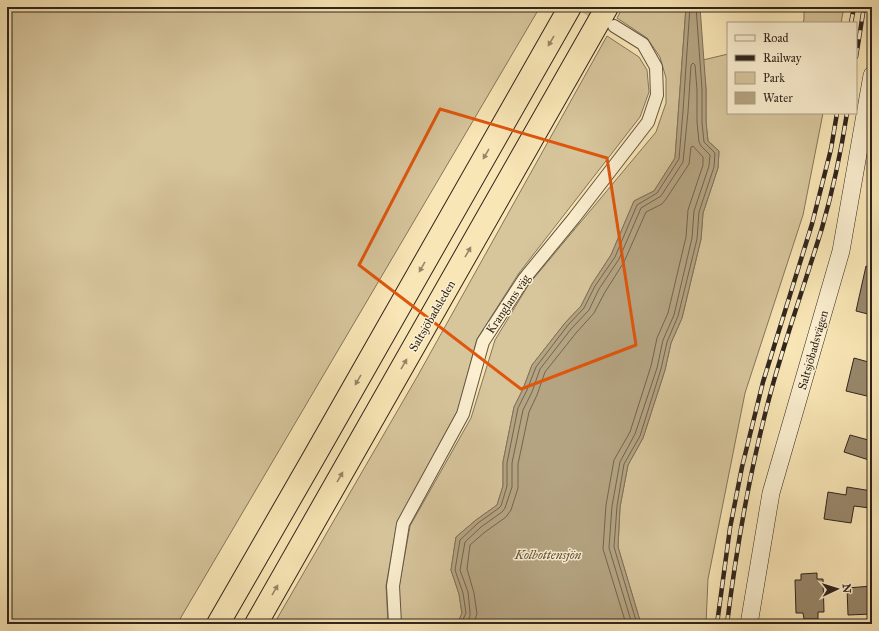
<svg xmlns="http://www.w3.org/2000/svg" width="879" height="631" viewBox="0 0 879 631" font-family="'IM FELL Great Primer',serif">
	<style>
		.green { fill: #d7c59c; stroke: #84755c }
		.water { fill: #b5a482; stroke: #80715a }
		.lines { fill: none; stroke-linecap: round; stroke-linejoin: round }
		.shore { stroke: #726450; stroke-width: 1 }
		.building { fill: #99896d; stroke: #30251d }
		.street-tunnel { stroke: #d1bf97; stroke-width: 12; stroke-dasharray: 12 6; stroke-linecap: butt }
		.street-casing { stroke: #625543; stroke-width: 14 }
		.secondary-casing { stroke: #30251d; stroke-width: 18 }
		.highway-casing { stroke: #30251d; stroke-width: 24 }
		.street { stroke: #fbefd0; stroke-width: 12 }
		.secondary { stroke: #fbefd0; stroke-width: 17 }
		.highway { stroke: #f9e6b6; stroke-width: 22 }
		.rail-casing { stroke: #30251d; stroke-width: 4.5 }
		.rail { stroke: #fbefd0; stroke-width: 3; stroke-dasharray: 9; stroke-linecap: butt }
		.oneway { fill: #94866a }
		.marked { fill: none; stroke: #df560d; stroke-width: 3; stroke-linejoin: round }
		.labels { text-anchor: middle; stroke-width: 3; stroke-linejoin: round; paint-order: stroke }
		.street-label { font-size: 12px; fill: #30251d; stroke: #fbefd0 }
		.water-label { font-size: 13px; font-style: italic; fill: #5f5140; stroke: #fbefd0 }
	</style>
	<rect width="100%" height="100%" fill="#f9e6b6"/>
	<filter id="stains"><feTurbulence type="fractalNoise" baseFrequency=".005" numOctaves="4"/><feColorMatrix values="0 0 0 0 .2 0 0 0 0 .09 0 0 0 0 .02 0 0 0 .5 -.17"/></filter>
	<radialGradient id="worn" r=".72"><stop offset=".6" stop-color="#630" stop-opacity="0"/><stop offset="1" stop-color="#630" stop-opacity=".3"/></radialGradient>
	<!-- green -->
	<path class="green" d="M7 7H540L177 624H7Z
		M623 7H686L675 158 654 191 634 201 611 255 592 284 581 306 565 323 532 365 523 389 514 407 503 462V486L497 505 476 520 456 537 451 570 459 594 462 614 457 624H401L399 587 410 526 471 418 495 340 529 284 656 132 666 103V78L660 57 647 38 617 18Z
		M804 7H844L841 23H803L804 19Z
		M607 36 639 57 647 70 649 92 640 117 519 273 477 339 458 410 397 523 386 586 388 624H274L417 377Z
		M728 54V113H823L803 215 745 393 708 579 706 624H641L618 547 620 507 628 465 643 438 665 370 671 343 682 318 701 239 703 213 718 168 719 151 708 141 706 123V89L703 60Z"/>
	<!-- water -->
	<path class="water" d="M686 7H700L706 89V121L708 141 719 151 718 168 703 213 701 239 682 318 671 343 665 370 643 438 628 465 620 507 618 547 641 624H457L462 613 459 594 451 570 456 537 476 520 497 505 503 486V462L514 407 523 389 532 365 565 323 581 306 592 284 611 255 634 201 654 191 675 158Z"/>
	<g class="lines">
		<!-- shore -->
		<path class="shore" d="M461 624 466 613 463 593 455 570 460 540 478 523 499 508 501 506 507 486V463L518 408 527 390 536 367 568 325 584 308 595 286 615 257 637 205 657 193 679 159 683 111 690 7
			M467 624 470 616V612L468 592 460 570 465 542 481 527 502 512 505 508 512 487V463L523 410 532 392 540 369 571 329 589 310 599 289 619 259 641 208 661 196 683 162 688 112 691 65 693 63 695 65 697 90V122L699 142 701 146 710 155 709 166 694 211 692 238 674 315 663 340 657 368 635 434 620 462 612 506 609 548 632 624
			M473 624 477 614 474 593 467 569 470 545 485 532 506 517 511 510 518 488V464L529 412 537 395 545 372 576 333 594 313 605 292 624 262 646 212 662 204 666 199 689 164 691 147 693 146 703 157V165L688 210 686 237 668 313 657 338 651 366 630 432 614 460 606 505 603 549 626 624
			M637 624 614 547 617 506 624 464 640 436 661 369 667 342 678 316 697 239 699 212 714 167 715 153 704 142 702 123V89L696 7"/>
	</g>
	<!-- building -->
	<path class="building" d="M866 266 872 267V315L856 311Z
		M854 358 872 363 871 397 846 391Z
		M850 435 872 441V461L844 452Z
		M847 487 872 491V500L870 508 854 506 851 523 824 519 828 492 846 495Z
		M817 573V579H823L824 612H818V619H804L803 613H796L795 580H801V574Z
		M872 586V614L848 615 847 588Z"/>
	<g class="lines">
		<!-- street-tunnel -->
		<path class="street-tunnel" d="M585 7 605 20"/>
		<defs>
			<path id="street" d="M395 624 393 586 403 524 463 414 483 342 524 279 574 218 648 122 657 95 656 67 643 44 614 26"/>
			<path id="secondary" d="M749 624 771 493 841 251 872 75"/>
			<path id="highway" d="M218 624 314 457 570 7
				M256 624 607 7"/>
		</defs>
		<!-- street casing -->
		<use href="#street" class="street-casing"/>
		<!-- secondary casing -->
		<use href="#secondary" class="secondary-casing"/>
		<!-- highway casing -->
		<use href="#highway" class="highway-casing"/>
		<!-- street -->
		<use href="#street" class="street"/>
		<!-- secondary -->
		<use href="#secondary" class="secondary"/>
		<!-- highway -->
		<use href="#highway" class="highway"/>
		<defs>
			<path id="rail" d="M851 23 854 7
				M856 57 864 7
				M717 624 730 528 742 467 763 382 812 224 831 149 837 113
				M727 624C737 543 751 463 773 384 788 331 806 280 822 228 833 190 841 152 847 113"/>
		</defs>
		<!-- rail casing -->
		<use href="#rail" class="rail-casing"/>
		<!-- rail -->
		<use href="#rail" class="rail"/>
	</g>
	<!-- one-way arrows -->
	<defs><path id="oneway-solid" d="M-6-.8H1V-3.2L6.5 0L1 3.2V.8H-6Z"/></defs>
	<g class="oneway">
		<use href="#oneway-solid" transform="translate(551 41) rotate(120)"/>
		<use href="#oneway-solid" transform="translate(486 154) rotate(120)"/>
		<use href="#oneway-solid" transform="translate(468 252) rotate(-60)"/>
		<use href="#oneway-solid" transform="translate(422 267) rotate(120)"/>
		<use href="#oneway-solid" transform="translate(404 364) rotate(-60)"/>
		<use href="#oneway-solid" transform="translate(358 380) rotate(120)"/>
		<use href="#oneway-solid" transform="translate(340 477) rotate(-60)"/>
		<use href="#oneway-solid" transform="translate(275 590) rotate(-60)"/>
	</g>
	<!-- marked area -->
	<path class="marked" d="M440 109 607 158 636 345 521 389 359 265Z"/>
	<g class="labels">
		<!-- street labels -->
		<g class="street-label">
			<text transform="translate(508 304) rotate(-56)" y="4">Kranglans väg</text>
			<text transform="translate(432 316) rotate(-60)" y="4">Saltsjöbadsleden</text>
			<text transform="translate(813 350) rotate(-74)" y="4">Saltsjöbadsvägen</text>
		</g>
		<!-- water labels -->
		<g class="water-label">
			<text x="548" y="559">Kolbottensjön</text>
		</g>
	</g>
	<!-- margin -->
	<rect width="879" height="631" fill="none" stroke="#f9e6b6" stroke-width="24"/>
	<rect x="8" y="8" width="863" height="615" fill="none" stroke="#30251d" stroke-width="2"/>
	<rect x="12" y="12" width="855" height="607" fill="none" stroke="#30251d"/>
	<!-- legend -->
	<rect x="727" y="22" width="130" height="92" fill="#fbefd0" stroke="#aa9e88"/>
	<rect x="735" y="35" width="20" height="6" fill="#fbefd0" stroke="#aa9e88"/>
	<text x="763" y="42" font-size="12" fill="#30251d">Road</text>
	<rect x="735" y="55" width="20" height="6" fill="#30251d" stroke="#aa9e88"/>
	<text x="763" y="62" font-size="12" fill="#30251d">Railway</text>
	<rect x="735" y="72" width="20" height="12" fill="#d7c59c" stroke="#aa9e88"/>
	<text x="763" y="82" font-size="12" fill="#30251d">Park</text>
	<rect x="735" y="92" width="20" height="12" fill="#b5a482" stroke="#aa9e88"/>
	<text x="763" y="102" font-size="12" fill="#30251d">Water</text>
	<!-- north arrow -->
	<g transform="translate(837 589) rotate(86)" stroke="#fbefd0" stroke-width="3" paint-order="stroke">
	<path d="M0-3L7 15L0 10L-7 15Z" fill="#30251d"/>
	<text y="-6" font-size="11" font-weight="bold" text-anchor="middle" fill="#30251d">N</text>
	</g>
	<rect width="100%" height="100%" filter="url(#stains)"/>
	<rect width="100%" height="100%" fill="url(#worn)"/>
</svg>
